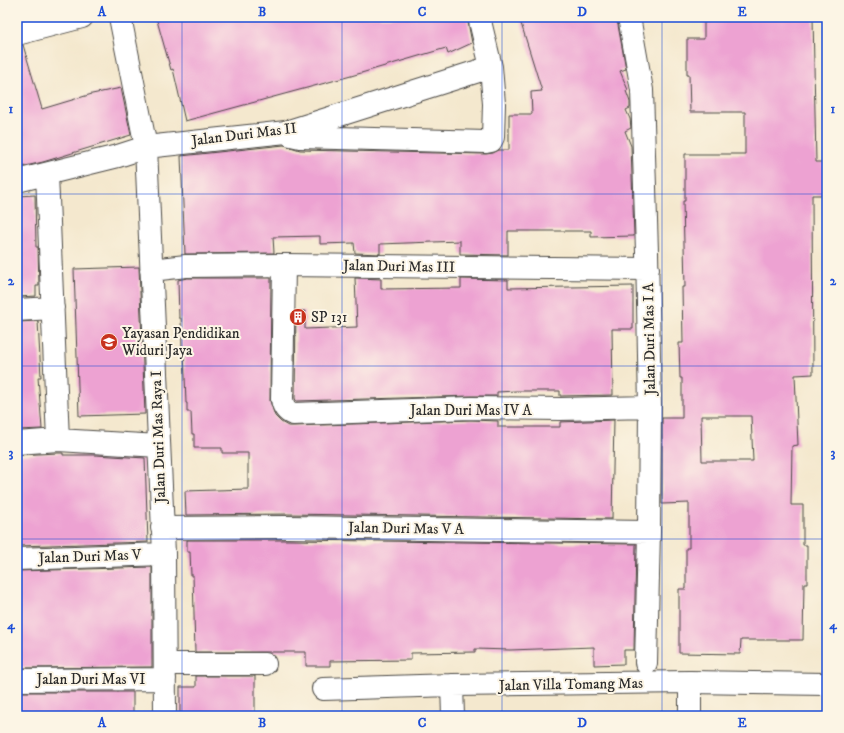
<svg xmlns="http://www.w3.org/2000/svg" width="844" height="733" viewBox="0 0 844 733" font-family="'IM FELL DW Pica',serif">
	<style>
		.building { fill: #eda2d2; fill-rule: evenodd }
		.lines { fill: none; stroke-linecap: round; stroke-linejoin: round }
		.minor-casing { stroke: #494743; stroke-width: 24 }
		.minor { stroke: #fff; stroke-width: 22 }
		.grid { fill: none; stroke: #1d4ed8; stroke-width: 1; stroke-opacity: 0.55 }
		.labels { text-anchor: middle; stroke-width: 4; stroke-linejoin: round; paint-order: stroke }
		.street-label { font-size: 15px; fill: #2b2b2b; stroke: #fcf5e5 }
		.poi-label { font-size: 15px; fill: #2b2b2b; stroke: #fcf5e5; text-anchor: start }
		.neatline { fill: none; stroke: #1d4ed8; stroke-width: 1.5 }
		.grid-label { font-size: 13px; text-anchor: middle; font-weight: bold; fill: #1d4ed8 }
	</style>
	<rect width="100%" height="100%" fill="#fcf5e5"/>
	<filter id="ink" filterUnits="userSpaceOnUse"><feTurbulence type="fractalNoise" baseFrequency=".025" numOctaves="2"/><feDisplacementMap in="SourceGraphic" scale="8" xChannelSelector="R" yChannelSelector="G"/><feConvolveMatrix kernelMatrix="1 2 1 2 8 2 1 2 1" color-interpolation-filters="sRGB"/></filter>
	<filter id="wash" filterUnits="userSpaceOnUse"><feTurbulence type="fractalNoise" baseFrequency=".012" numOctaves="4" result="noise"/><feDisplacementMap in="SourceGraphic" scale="16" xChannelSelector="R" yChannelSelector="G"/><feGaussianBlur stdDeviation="0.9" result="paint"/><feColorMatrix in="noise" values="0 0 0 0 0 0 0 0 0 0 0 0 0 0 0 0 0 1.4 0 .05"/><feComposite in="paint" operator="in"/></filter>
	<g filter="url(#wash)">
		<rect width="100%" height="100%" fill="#f4e8ce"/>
		<g id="blocks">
			<!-- building -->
			<path class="building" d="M156 17H467L472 43 448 54 446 48 351 76 185 121 173 69 171 70Z
				M519 17H615L618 25 626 69 620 71 628 90 626 91 630 102V108L626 110 630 119 631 128 625 131 631 146 634 236 591 237V231H508V255L460 254V241L380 244V254L355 253 354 243 320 244V236L273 237 274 253 185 254 181 156 284 145 300 150 486 154 493 153 499 150H509V114H532L531 92 542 91Z
				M704 17H813L816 162H826L827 195H812L813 374 795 375 798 445 792 446 791 505H803V545H807V583H804L803 640H741L740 654 679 653V589H686V548H689V503L662 504V418H682V378H680L679 343H683L682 287H685L683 201H685V154H745V112H690L689 75H687V39H704ZM701 416H751L753 461H702Z
				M23 45 42 109 92 94 121 88 131 135 43 162 17 168V46Z
				M35 195 36 247H38L39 286H36V296L17 297V196Z
				M139 267 145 414 79 416 74 269Z
				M187 278H271L270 401 275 416 281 422 288 426H293L471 420 498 421V427H560V422L614 420 612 519 288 514 186 515 185 491 248 489V453H222V448H194V434H192L191 412H187V403H186L184 350H182L181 318H179L178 280Z
				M355 278 381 279V289L461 288V279L508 280V288L633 286V329H612L613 395 560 396V391H516L497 392V396H471L296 401 295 398 296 311H305V329L357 327Z
				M38 321 41 377H38L42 429 17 430V322Z
				M58 453H63V455H95L145 458 148 542 17 546V455Z
				M187 540H288L636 544 634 650H624V664L594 665V647L510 650 475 649V652L411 653V660L330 661V666H306V652H195L193 575H191L190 552H187Z
				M152 567V667L17 668V571Z
				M196 676H255V716H180V687H196Z
				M17 692H133V716H17Z"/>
		</g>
	</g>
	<g filter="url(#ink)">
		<use href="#blocks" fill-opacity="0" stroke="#494743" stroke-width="1"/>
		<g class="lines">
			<defs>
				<path id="minor" d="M120 17 146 147 164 554 165 716
					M629 17 642 90 647 252 650 407 649 532 646 663
					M17 34 82 17
					M291 135 300 137 486 142 491 141 493 137 494 104 491 67 479 17
					M47 174 58 440
					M17 181 118 156 146 147 286 132 491 67
					M284 265 282 399C283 406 285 411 293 414L471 408 560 409 650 407
					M151 270 186 266 284 265 648 269
					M17 310 53 308
					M17 443 58 440 159 446
					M162 528 288 527 649 532
					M17 559 164 554
					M165 664H265
					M17 680 165 679
					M690 682V716
					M452 685 453 716
					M323 689 452 685 690 682 827 684"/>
			</defs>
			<!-- minor casing -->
			<use href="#minor" class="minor-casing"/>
			<!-- minor -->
			<use href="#minor" class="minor"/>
		</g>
	</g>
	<!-- grid -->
	<path class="grid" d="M182 17V716M342 17V716M502 17V716M662 17V716M17 194H827M17 366H827M17 539H827"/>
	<!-- icons -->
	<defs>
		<symbol id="building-disc" viewBox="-11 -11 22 22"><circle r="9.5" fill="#c8321e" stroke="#fcf5e5"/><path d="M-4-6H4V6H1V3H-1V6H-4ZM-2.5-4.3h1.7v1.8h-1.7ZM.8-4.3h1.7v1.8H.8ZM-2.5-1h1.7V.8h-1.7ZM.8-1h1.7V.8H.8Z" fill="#fff"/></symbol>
		<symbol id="school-disc" viewBox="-11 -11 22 22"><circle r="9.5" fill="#c8321e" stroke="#fcf5e5"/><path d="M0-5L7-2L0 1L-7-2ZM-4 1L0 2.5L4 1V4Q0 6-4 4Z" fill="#fff"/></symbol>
	</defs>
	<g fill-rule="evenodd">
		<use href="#building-disc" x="288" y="307" width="20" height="20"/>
		<use href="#school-disc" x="99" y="332" width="20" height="20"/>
	</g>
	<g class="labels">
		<!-- street labels -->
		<g class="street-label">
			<text transform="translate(244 134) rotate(-7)" y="5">Jalan Duri Mas II</text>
			<text transform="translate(399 266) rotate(1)" y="5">Jalan Duri Mas III</text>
			<text transform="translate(649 339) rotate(-91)" y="5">Jalan Duri Mas I A</text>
			<text x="471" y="415">Jalan Duri Mas IV A</text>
			<text transform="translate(158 437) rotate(-92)" y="5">Jalan Duri Mas Raya I</text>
			<text transform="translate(406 528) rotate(1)" y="5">Jalan Duri Mas V A</text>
			<text transform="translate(90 556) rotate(-2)" y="5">Jalan Duri Mas V</text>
			<text x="91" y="684">Jalan Duri Mas VI</text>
			<text transform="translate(571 684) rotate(-1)" y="5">Jalan Villa Tomang Mas</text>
		</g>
		<!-- poi labels -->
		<g class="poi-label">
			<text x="311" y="322">SP 131</text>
			<text x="122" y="338">Yayasan Pendidikan<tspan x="122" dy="17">Widuri Jaya</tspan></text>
		</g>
	</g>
	<!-- margin -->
	<rect width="844" height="733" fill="none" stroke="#fcf5e5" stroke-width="44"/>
	<rect x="22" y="22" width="800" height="689" class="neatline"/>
	<g class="grid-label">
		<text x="102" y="16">A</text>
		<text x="262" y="16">B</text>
		<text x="422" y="16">C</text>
		<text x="582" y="16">D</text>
		<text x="742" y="16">E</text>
		<text x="11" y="113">1</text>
		<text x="833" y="113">1</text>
		<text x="11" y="285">2</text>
		<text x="833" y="285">2</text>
		<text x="11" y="457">3</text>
		<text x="833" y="457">3</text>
		<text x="11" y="629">4</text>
		<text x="833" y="629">4</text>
		<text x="102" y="727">A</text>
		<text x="262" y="727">B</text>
		<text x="422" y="727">C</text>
		<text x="582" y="727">D</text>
		<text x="742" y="727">E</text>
	</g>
</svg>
